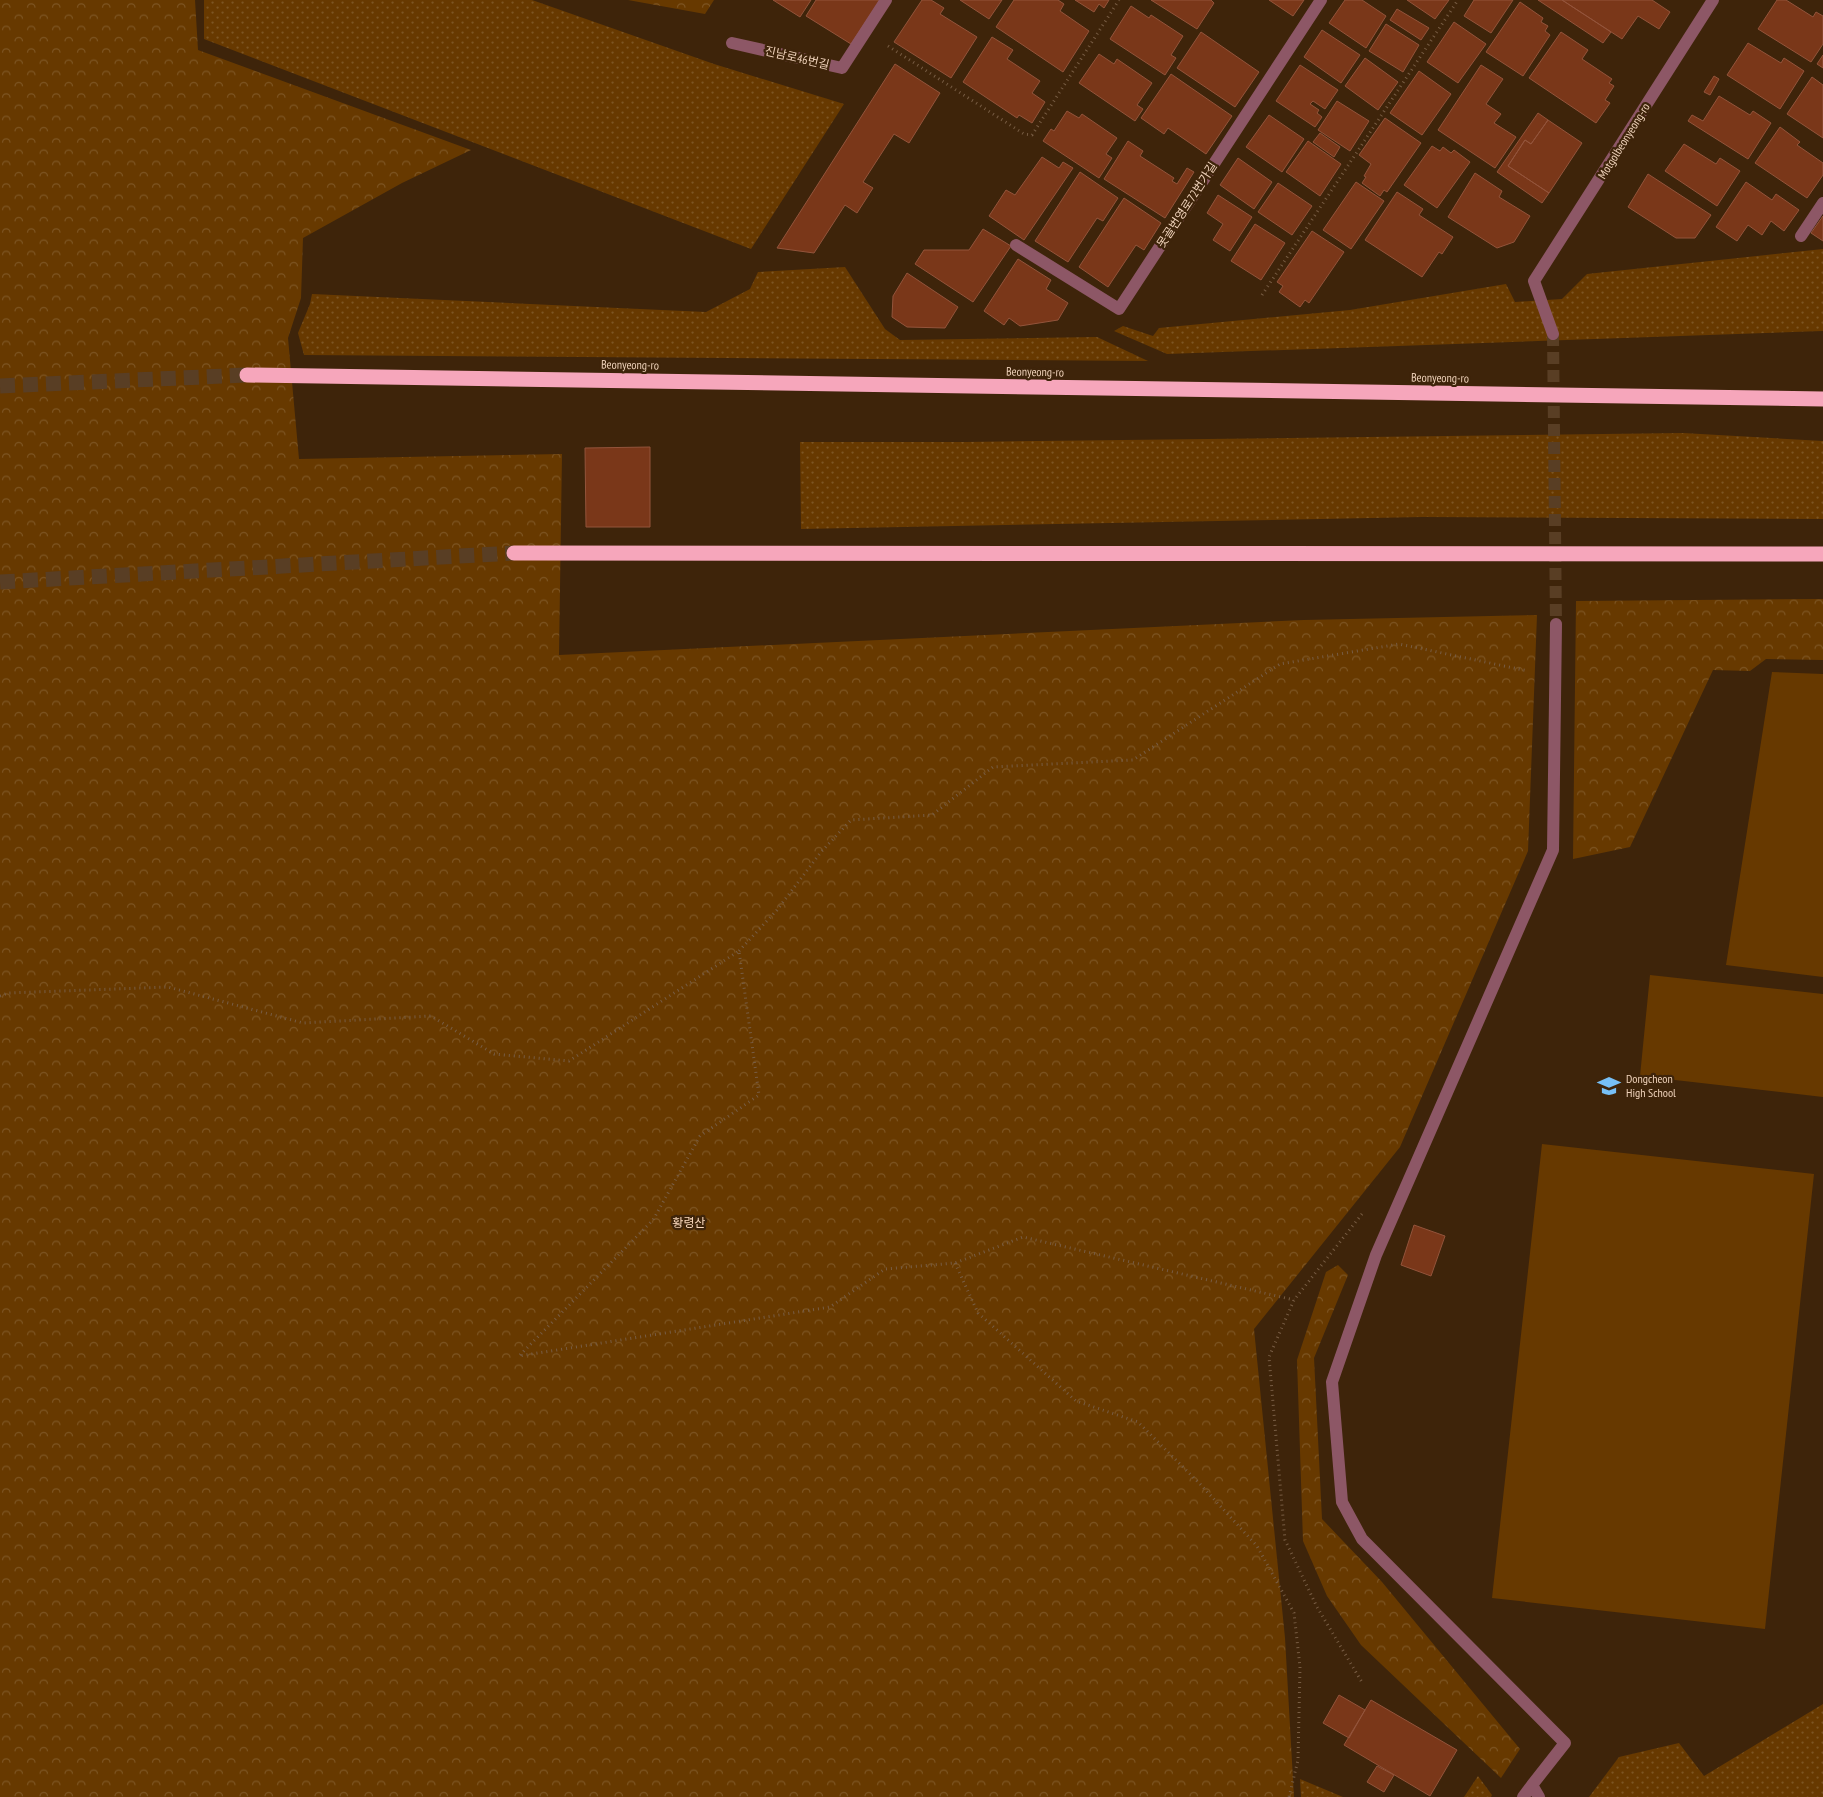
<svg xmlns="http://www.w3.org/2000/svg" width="1823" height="1797" viewBox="0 0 1823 1797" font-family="'PT Sans Narrow','Noto Sans KR',sans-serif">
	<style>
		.grass { fill: url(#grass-dots) }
		.forest { fill: url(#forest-crowns) }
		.park { fill: #673900 }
		.building { fill: #7a3719; stroke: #93543b }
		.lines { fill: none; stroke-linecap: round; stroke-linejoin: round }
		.minor-tunnel { stroke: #593e24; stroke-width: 12; stroke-dasharray: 12 6; stroke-linecap: butt }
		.highway-tunnel { stroke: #593e24; stroke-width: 15; stroke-dasharray: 15 8; stroke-linecap: butt }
		.path { stroke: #785d44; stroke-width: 3; stroke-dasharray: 1 4; stroke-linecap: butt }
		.minor { stroke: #8d5766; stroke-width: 12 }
		.highway { stroke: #f6a6bb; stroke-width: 15 }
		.labels { text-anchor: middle; stroke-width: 4.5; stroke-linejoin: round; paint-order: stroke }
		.street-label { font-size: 12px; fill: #efd2ba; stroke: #3e240a }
		.poi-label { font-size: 12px; fill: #efd2ba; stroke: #3e240a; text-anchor: start }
		.park-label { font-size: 12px; fill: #fbd9bd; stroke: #3e240a }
	</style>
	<defs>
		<pattern id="grass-dots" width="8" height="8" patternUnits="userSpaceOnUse" patternTransform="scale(1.25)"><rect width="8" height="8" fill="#673900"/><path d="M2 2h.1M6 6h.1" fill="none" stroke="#7d5523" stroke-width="1.8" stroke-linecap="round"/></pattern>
		<pattern id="forest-crowns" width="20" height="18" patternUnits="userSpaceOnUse" patternTransform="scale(1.25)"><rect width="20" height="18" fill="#673900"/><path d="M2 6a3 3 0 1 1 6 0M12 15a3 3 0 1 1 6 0" fill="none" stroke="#7d5523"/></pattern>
	</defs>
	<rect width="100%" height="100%" fill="#3e240a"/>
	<!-- grass -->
	<path class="grass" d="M204 0H532L714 64 844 104 751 249 204 39Z
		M1823 249V331L1167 354 1114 331 1123 326 1153 336 1159 328 1350 310 1506 284 1515 302 1562 299 1587 274Z
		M845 267 885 329 900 340 1097 337 1148 361 304 355 298 333 310 304 312 294 706 312 750 289 758 272Z
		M1683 433 1823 441V519L1422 517 801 529 800 442H966Z
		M1823 1704V1797H1589L1619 1757 1679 1743 1704 1776Z
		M1478 1776 1492 1795 1491 1797H1464Z
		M1300 1779 1343 1797H1301Z"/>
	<!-- forest -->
	<path class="forest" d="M0 0H195L198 50 471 150 402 183 303 238 301 298 288 338 299 459 562 454 559 655 1304 620 1537 615 1528 851 1400 1147 1254 1329 1285 1638 1294 1797H0Z
		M628 0H714L705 14Z
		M1823 599V660L1766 659 1750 671 1713 670 1630 847 1573 859 1576 601Z
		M1338 1265 1348 1275 1314 1358 1322 1519 1382 1582 1520 1749 1501 1778 1361 1645 1327 1596 1303 1541 1297 1360 1326 1272Z"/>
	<!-- park -->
	<path class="park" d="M1772 672 1823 674V977L1726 965Z
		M1650 975 1823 994V1097L1640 1076Z
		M1542 1144 1814 1174 1765 1629 1492 1598Z"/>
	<!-- building -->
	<path class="building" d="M773 0H811L800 17Z
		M816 0H880L851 44 806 16Z
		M922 0H931L944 8 940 14 977 37 951 78 894 42Z
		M960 0H1002L989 19Z
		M1014 0H1058L1064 4 1060 11 1089 31 1063 72 996 27Z
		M1075 0H1109L1104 8 1099 4 1094 12Z
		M1151 0H1211L1214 3 1197 29Z
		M1269 0H1304L1293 16Z
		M1345 0H1362L1386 16 1366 48 1329 23Z
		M1407 0H1449L1435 19Z
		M1474 0H1513L1491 33 1464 16Z
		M1538 0H1562L1611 32 1603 43Z
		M1562 0H1652L1670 12 1659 29 1638 16 1622 39Z
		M1777 0H1786L1813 17 1816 12 1823 16V44L1811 62 1758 29Z
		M1520 2 1543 18 1541 22 1548 26 1545 31 1550 35 1523 76 1486 52Z
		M1131 6 1149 18 1151 15 1183 36 1171 55 1176 58 1165 75 1110 39Z
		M1397 9 1429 28 1421 40 1390 20Z
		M1454 22 1486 44 1458 83 1427 62Z
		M1386 24 1419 45 1403 72 1369 51Z
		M1322 30 1360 55 1341 83 1304 57Z
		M1201 32 1259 72 1235 107 1177 68Z
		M1561 32 1588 50 1582 59 1612 79 1609 83 1614 86 1605 100 1610 103 1596 123 1529 78Z
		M992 37 1013 50 1007 59 1040 81 1032 93 1045 102 1032 123 1019 115 1017 118 963 82Z
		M1748 43 1781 63 1784 58 1804 71 1780 109 1727 75Z
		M1099 54 1114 64 1117 59 1152 83 1137 105 1143 109 1135 121 1079 83Z
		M1823 55V68L1817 64Z
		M1365 58 1398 82 1378 110 1345 86Z
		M895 64 940 93 909 143 894 134 863 182 873 188 857 213 845 205 814 253 777 248Z
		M1300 65 1338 90 1325 109 1313 101 1310 104 1319 110 1317 113 1322 117 1315 127 1276 101Z
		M1481 65 1503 79 1486 104 1501 114 1494 123 1516 137 1495 168 1438 130Z
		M1419 71 1451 94 1422 135 1390 113Z
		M1171 74 1232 116 1206 154 1168 128 1164 134 1141 118Z
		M1714 76 1719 79 1710 95 1704 92Z
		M1812 77 1823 85V138L1787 114Z
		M1719 96 1750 115 1753 111 1771 123 1748 159 1688 121 1692 115 1703 121Z
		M1337 101 1369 121 1350 151 1318 130Z
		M1067 111 1079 118 1082 114 1117 138 1106 154 1112 158 1099 178 1043 141 1051 129 1054 131Z
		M1538 113 1548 120 1531 144 1525 140 1508 166 1549 193 1542 203 1497 172Z
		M1269 115 1304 139 1282 172 1246 147Z
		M1385 118 1421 143 1387 192 1384 190 1380 196 1362 183 1366 177 1364 176 1371 164 1359 155Z
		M1548 120 1582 143 1549 193 1508 166 1525 140 1531 144Z
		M1780 127 1800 142 1797 145 1823 163V175L1807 198 1755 163Z
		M1320 133 1340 147 1334 157 1313 142Z
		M1128 141 1143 151 1140 156 1174 178 1172 181 1177 184 1187 168 1194 172 1165 218 1104 179Z
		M1308 141 1341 164 1320 196 1286 172Z
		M1684 144 1716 164 1720 158 1740 171 1717 206 1665 171Z
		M1432 146 1440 151 1443 147 1451 153 1454 150 1470 162 1437 208 1404 185Z
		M1042 157 1059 168 1063 162 1073 168 1024 240 989 216 1006 190 1015 195Z
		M1238 158 1272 182 1254 209 1220 185Z
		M1080 172 1118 198 1103 221 1097 218 1068 262 1035 241Z
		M1475 173 1502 191 1499 197 1530 216 1514 242 1497 248 1448 217Z
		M1648 174 1711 215 1695 238H1676L1628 207Z
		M1356 182 1384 201 1351 249 1323 230Z
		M1746 182 1772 200 1776 194 1799 210 1784 231 1771 221 1762 235 1748 225 1737 241 1716 227Z
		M1278 183 1312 206 1292 235 1258 212Z
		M1397 192 1423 209 1419 215 1453 237 1442 254 1439 252 1422 277 1365 240Z
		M1218 195 1252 217 1230 251 1213 240 1223 224 1207 213Z
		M1124 198 1161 223 1144 250 1136 245 1108 287 1079 267Z
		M1823 216V241L1811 233Z
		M1255 224 1285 243 1261 280 1231 261Z
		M983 229 1011 246 973 302 915 264 924 250H969Z
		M1312 231 1344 252 1309 303 1305 300 1300 307 1279 292 1283 286 1277 282Z
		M1018 259 1051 280 1046 289 1068 303 1058 320 1020 326 1009 318 1004 325 984 311Z
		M907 273 958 307 945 328 907 327 892 317 893 296Z
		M650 447V527H586L585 448Z
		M1414 1225 1445 1236 1431 1276 1401 1265Z
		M1339 1695 1365 1710 1349 1738 1323 1723Z
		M1371 1700 1457 1750 1430 1796 1344 1745Z
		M1377 1766 1394 1775 1384 1792 1367 1782Z"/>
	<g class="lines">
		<!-- minor-tunnel -->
		<path class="minor-tunnel" d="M1553 334 1556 624"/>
		<!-- highway-tunnel -->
		<path class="highway-tunnel" d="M0 386 247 375
			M0 582 514 553"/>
		<!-- path -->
		<path class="path" d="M888 46 1024 134 1032 135 1119 0
			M1262 295 1458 0
			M739 951 777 910 821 852 851 820 932 815 993 767 1133 760 1280 664 1399 644 1528 671
			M0 996 8 993 168 987 303 1023 431 1016 494 1054 569 1061 739 951 759 1095 700 1136 653 1220 519 1356 830 1307 885 1269 955 1263 1023 1237 1294 1300
			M1362 1214 1294 1300 1269 1357 1285 1540 1317 1607 1363 1684
			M955 1263 978 1313 1076 1401 1138 1422 1200 1484 1257 1546 1294 1613 1300 1667 1298 1760 1289 1797"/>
		<!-- minor -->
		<path class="minor" d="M732 43 842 68 886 0
			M1801 236 1823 203
			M1016 245 1119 309 1321 0
			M1553 334 1534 281 1713 0
			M1523 1797 1532 1785
			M1539 1797 1532 1785 1565 1743 1362 1539 1342 1502 1332 1382 1376 1255 1553 850 1556 624"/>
		<!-- highway -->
		<path class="highway" d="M247 375 1823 399
			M514 553 1823 554"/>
	</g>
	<!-- icons -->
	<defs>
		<symbol id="school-bare" viewBox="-9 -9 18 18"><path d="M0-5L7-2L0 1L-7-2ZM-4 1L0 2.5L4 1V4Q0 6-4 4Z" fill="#77c0f7" stroke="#3e240a" stroke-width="2.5" paint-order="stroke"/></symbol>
	</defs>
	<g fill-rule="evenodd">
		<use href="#school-bare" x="1593" y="1070" width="32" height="32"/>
	</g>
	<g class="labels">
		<!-- street labels -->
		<g class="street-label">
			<text transform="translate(797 58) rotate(13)" y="4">진남로46번길</text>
			<text transform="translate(1624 141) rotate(-58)" y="4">Motgolbeonyeong-ro</text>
			<text transform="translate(1187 205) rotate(-57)" y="4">못골번영로72번가길</text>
			<text transform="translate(630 365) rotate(1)" y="4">Beonyeong-ro</text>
			<text transform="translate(1035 372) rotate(1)" y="4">Beonyeong-ro</text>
			<text transform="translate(1440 378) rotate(1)" y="4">Beonyeong-ro</text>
		</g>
		<!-- poi labels -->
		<g class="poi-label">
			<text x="1626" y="1083">Dongcheon<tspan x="1626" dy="14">High School</tspan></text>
		</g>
		<!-- park labels -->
		<g class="park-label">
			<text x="689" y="1227">황령산</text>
		</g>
	</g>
</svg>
